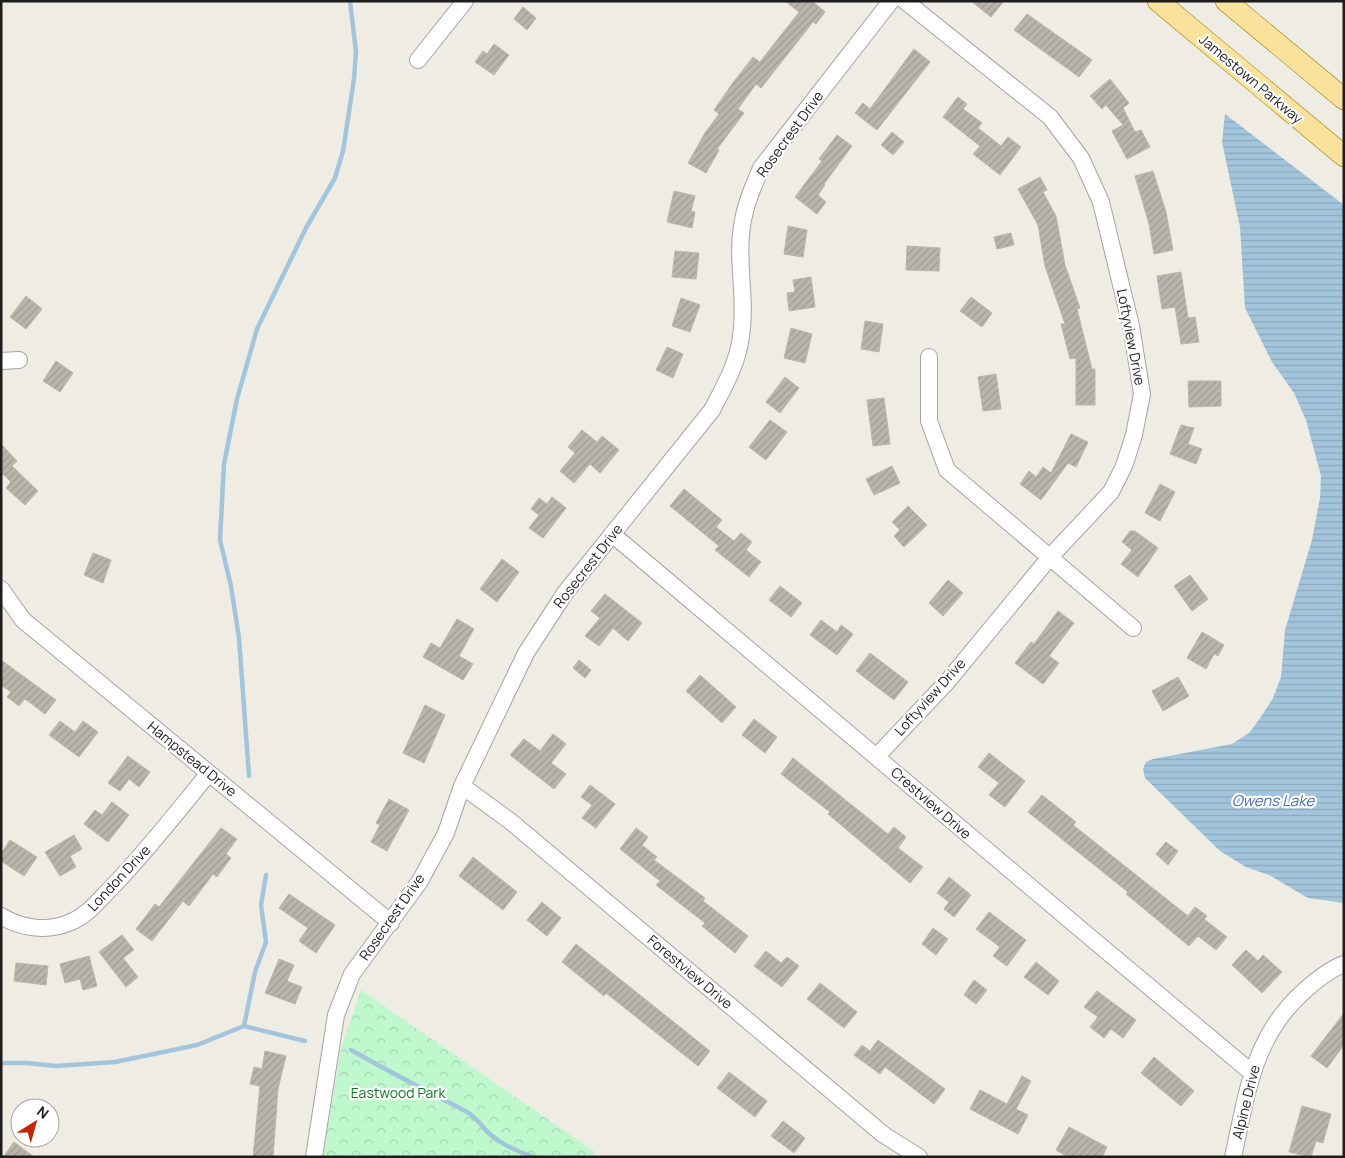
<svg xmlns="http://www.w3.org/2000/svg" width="1345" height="1158" viewBox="0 0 1345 1158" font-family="Manrope,sans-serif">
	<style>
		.park { fill: url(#park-crowns) }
		.water { fill: url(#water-rules) }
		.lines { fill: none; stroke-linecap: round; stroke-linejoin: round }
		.stream { stroke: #a3c5db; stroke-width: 4.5 }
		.building { fill: url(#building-hatch); stroke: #bfb5a5 }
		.minor-casing { stroke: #a4a4a4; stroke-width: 18 }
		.major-casing { stroke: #937b03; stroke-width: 22 }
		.minor { stroke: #fff; stroke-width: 16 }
		.major { stroke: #fae19c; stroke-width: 21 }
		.labels { text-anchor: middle; stroke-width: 4.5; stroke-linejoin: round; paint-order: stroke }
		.street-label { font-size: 14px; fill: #1d1d1d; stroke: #fff }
		.park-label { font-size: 14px; fill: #0d7828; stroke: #fff }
		.water-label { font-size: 15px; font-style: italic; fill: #4b6baa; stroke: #fff }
	</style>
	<defs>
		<pattern id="park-crowns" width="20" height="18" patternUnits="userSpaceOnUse" patternTransform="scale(1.25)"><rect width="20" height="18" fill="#bff8cd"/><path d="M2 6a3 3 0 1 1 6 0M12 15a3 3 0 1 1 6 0" fill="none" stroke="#a4d4b0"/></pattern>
		<pattern id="water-rules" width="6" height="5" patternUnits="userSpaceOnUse" patternTransform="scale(1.25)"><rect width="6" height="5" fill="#a3c5db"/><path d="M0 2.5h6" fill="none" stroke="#8ca9bc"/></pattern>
		<pattern id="building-hatch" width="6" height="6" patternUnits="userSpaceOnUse" patternTransform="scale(1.25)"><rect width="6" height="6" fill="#bab5ac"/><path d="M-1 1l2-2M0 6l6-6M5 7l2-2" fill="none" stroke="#9f9b94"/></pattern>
	</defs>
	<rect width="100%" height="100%" fill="#eeece3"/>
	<!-- park -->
	<path class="park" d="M361 990 595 1152 590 1157H323L341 1049Z"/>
	<!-- water -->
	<path class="water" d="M1225 114 1344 205V903L1308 898 1269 875 1246 867 1220 851 1145 778 1143 769 1146 762 1153 759 1232 744 1249 733 1261 717 1273 698 1281 677 1285 630 1312 540 1320 498 1321 476 1306 420 1294 393 1272 362 1245 308 1240 227 1222 142Z"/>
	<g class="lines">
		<!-- stream -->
		<path class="stream" d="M249 776 239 638 231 586 220 540 224 464 237 399 257 329 306 228 335 178 343 151 354 79 356 52 350 1
			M244 1026 255 972 266 942 261 905 266 875
			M351 1050C389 1072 428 1091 467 1112 479 1119 484 1131 495 1138 506 1147 520 1152 533 1157
			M1 1063H27L56 1066 115 1062 197 1045 244 1026 305 1041"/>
	</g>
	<!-- building -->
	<path class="building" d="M785 1H812L825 12 816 24 813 22 761 88 756 84 738 109 744 113 717 149 719 150 706 173 688 163 705 133 719 114 714 110 732 84 753 57 760 62 799 12Z
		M971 1H1004L991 17Z
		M523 7 536 18 527 30 514 19Z
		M1027 14 1092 60 1079 77 1014 30Z
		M494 44 509 55 494 75 475 62 483 51 487 54Z
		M914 49 930 62 877 130 855 113 863 103 870 109Z
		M1110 79 1129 103 1123 108 1135 132 1141 130 1150 147 1127 159 1112 131 1123 125 1106 105 1102 109 1090 96Z
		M958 97 967 104 963 109 982 123 978 128 1001 146 1008 137 1021 147 1000 175 973 154 980 146 943 117Z
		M892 132 904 142 893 155 881 145Z
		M837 135 852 146 824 184 825 185 818 195 826 202 817 214 795 197 822 161 819 159Z
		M1153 171 1166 212 1173 250 1154 254 1149 224 1135 176Z
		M1040 177 1047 190 1043 192 1056 216 1065 265 1080 308 1077 309 1092 369H1095V405H1076V358L1070 359 1061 324H1065L1045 266 1038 225 1018 189Z
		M674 191 695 196 691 211 695 212 692 228 667 222Z
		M788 226 807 230 803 257 784 254Z
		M1011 233 1014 245 997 249 994 237Z
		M907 246 940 248 939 271 906 270Z
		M675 251 699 253 696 279 672 277Z
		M1181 272 1188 318 1195 317 1199 342 1181 344 1175 307 1162 309 1157 276Z
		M811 277 815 307 789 311 787 293 795 292 793 280Z
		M26 296 42 309 26 329 10 317Z
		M971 297 992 313 982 327 960 311Z
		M681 298 700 305 690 332 672 326Z
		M865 321 883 324 879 352 861 349Z
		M791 328 812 334 805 363 784 358Z
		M667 347 683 354 673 378 656 370Z
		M56 361 73 373 60 392 43 381Z
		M996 374 1001 409 983 411 978 377Z
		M785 377 799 388 780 413 766 402Z
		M1188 381H1221V406L1189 407Z
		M884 398 890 444 873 446 867 400Z
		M770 420 787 432 766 460 749 447Z
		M1181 425 1194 428 1188 444 1202 449 1196 464 1170 454Z
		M582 430 597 442 602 436 619 450 600 473 590 464 574 483 560 471 575 453 568 447Z
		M1071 434 1088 442 1076 467 1068 463 1041 500 1020 484 1029 471 1036 477 1043 467 1051 473Z
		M1 444 17 461 12 466 38 491 25 505 6 488 11 482 3 474 1 476Z
		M892 466 900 483 874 495 866 479Z
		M1160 484 1175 492 1160 521 1145 513Z
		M684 489 722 520 716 527 734 541 741 533 752 542 746 550 761 562 749 577 715 550 719 546 670 506Z
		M552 497 566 508 543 538 529 528 539 515 531 509 539 498 547 504Z
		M908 506 927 525 904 547 894 536 900 530 892 522Z
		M1130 531H1135L1158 548 1138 577 1121 564 1132 550 1122 542Z
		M93 553 111 560 103 583 84 575Z
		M502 559 519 572 497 602 480 589Z
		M1190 575 1208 599 1192 611 1174 586Z
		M948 580 963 593 943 616 929 603Z
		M780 586 802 603 791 617 769 600Z
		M605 594 642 623 628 641 613 628 599 646 585 636 600 618 591 611Z
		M1058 611 1074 623 1049 656 1059 663 1043 684 1015 663 1031 642 1034 644Z
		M457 619 474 629 459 656 473 664 463 680 423 657 431 643 440 648Z
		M821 620 837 632 841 625 853 634 837 655 810 635Z
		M1202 632 1224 645 1218 656 1214 654 1206 669 1187 658Z
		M870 653 908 682 894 700 856 671Z
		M1 660 56 700 45 714 25 699 19 706 7 697 11 692 1 685Z
		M579 660 591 670 585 678 573 668Z
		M700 675 736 707 722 723 686 691Z
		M1178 677 1189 696 1163 711 1152 691Z
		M425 705 445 715 424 763 403 753Z
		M754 719 777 737 765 753 742 735Z
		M60 721 75 732 83 721 98 732 79 757 49 735Z
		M553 734 566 744 551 763 566 774 554 789 510 755 524 739 540 751Z
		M989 753 1025 781 1005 807 989 795 999 783 978 767Z
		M128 756 150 772 139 787 129 779 120 791 108 783Z
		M793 758 888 834 894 827 906 837 898 848 923 867 910 883 828 814 830 812 781 774Z
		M590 785 615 804 596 828 582 818 592 805 581 797Z
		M1042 795 1076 822 1073 825 1188 916 1195 907 1207 916 1204 919 1227 937 1216 950 1198 936 1189 946 1126 894 1128 892 1028 812Z
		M389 799 409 810 387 851 371 842 380 825 376 823Z
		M112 802 129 815 108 842 84 824 95 810 102 815Z
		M221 828 237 839 226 854 231 858 217 877 213 874 189 906 183 901 152 941 136 929 155 904 159 907Z
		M636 828 648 837 642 845 657 857 654 860 705 898 703 901 748 936 735 953 702 926 705 923 656 885 660 881 620 849Z
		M74 835 82 849 70 856 76 867 60 876 45 852Z
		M10 840 37 857 24 876 1 861V854Z
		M1166 842 1178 851 1168 865 1156 854Z
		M473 857 517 892 503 910 459 876Z
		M949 877 971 895 954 917 944 909 949 902 937 893Z
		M289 894 335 925 316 953 299 941 308 928 279 908Z
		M542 902 561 918 547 936 527 920Z
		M989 912 1026 940 1007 966 993 956 1000 947 976 929Z
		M933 928 948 939 936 955 922 944Z
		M122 935 134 950 123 958 138 977 126 987 99 952Z
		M576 944 710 1051 698 1066 606 993 604 996 562 962Z
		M1246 950 1258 961 1263 955 1282 972 1262 993 1232 965Z
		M766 951 781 963 787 957 799 966 782 987 754 966Z
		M89 956 97 986 83 990 80 979 65 983 60 964Z
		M279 959 294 965 287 981 302 987 295 1004 265 993Z
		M1036 962 1059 981 1048 995 1024 977Z
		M16 963 48 966 46 985 14 981Z
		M974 980 987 990 976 1004 964 995Z
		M820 983 857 1012 844 1028 807 999Z
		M1097 991 1136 1020 1123 1038 1111 1029 1104 1038 1090 1027 1098 1017 1084 1007Z
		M1344 1013V1045L1327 1068 1311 1056Z
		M878 1040 945 1089 934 1104 885 1067 880 1074 854 1055 862 1045 870 1051Z
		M265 1051 286 1056 278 1089 273 1157H253L260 1086 250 1084 254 1067 262 1069Z
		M1154 1057 1194 1091 1181 1106 1141 1073Z
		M729 1072 767 1101 755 1117 717 1088Z
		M1022 1076 1031 1081 1016 1109 1028 1115 1018 1134 970 1109 980 1090 1007 1104Z
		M1302 1106 1331 1114 1323 1143 1316 1141 1311 1157 1289 1152Z
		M783 1121 805 1138 794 1153 771 1136Z
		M1069 1127 1107 1147 1102 1157H1068L1056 1150Z
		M14 1142 34 1157H3Z"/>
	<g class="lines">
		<defs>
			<path id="minor" d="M418 60 465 1
				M929 357V421L947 470 1133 628
				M1 361 19 360
				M612 534C826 713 1037 894 1251 1072
				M1 589 23 620 391 923
				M877 756 947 682 1050 557 1111 492 1124 466 1134 435 1142 394 1131 326 1101 202 1081 158 1050 117 905 1
				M462 786 510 821 884 1135 919 1157
				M1 916C22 929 48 932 71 922 88 915 99 900 112 887 147 851 177 812 209 773
				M314 1157 336 1015 352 974 420 881 446 833 462 786 526 653 565 593 712 410C724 387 738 363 741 336 747 299 736 262 742 226 745 205 753 187 761 168L891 1
				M1233 1157C1247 1094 1253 1037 1303 992 1315 981 1328 970 1344 964"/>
			<path id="major" d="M1158 1 1344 156
				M1226 1 1344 99"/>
		</defs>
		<!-- minor casing -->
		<use href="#minor" class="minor-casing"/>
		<!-- major casing -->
		<use href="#major" class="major-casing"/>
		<!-- minor -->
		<use href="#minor" class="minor"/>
		<!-- major -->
		<use href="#major" class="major"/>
	</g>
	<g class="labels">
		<!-- street labels -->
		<g class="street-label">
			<text transform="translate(1251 79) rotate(40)" y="5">Jamestown Parkway</text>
			<text transform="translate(790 134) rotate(-54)" y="5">Rosecrest Drive</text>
			<text transform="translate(1131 337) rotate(79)" y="5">Loftyview Drive</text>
			<text transform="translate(588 566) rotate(-52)" y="5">Rosecrest Drive</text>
			<text transform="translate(930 697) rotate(-48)" y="5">Loftyview Drive</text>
			<text transform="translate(192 759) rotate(39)" y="5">Hampstead Drive</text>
			<text transform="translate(931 803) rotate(41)" y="5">Crestview Drive</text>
			<text transform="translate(119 878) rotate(-47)" y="5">London Drive</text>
			<text transform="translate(392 917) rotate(-55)" y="5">Rosecrest Drive</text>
			<text transform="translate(690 972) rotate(40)" y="5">Forestview Drive</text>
			<text transform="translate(1246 1102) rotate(-76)" y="5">Alpine Drive</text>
		</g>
		<!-- park labels -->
		<g class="park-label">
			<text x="398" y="1098">Eastwood Park</text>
		</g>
		<!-- water labels -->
		<g class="water-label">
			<text x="1273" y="806">Owens Lake</text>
		</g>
	</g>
	<!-- border -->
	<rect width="1345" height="1158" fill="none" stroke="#1d1d1d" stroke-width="5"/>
	<!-- north arrow -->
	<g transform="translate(35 1123) rotate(37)"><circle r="24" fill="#ffffff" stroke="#a5a5a5"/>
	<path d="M0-4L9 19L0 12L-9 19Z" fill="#c62404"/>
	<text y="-8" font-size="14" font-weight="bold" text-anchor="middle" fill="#1d1d1d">N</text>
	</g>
</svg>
